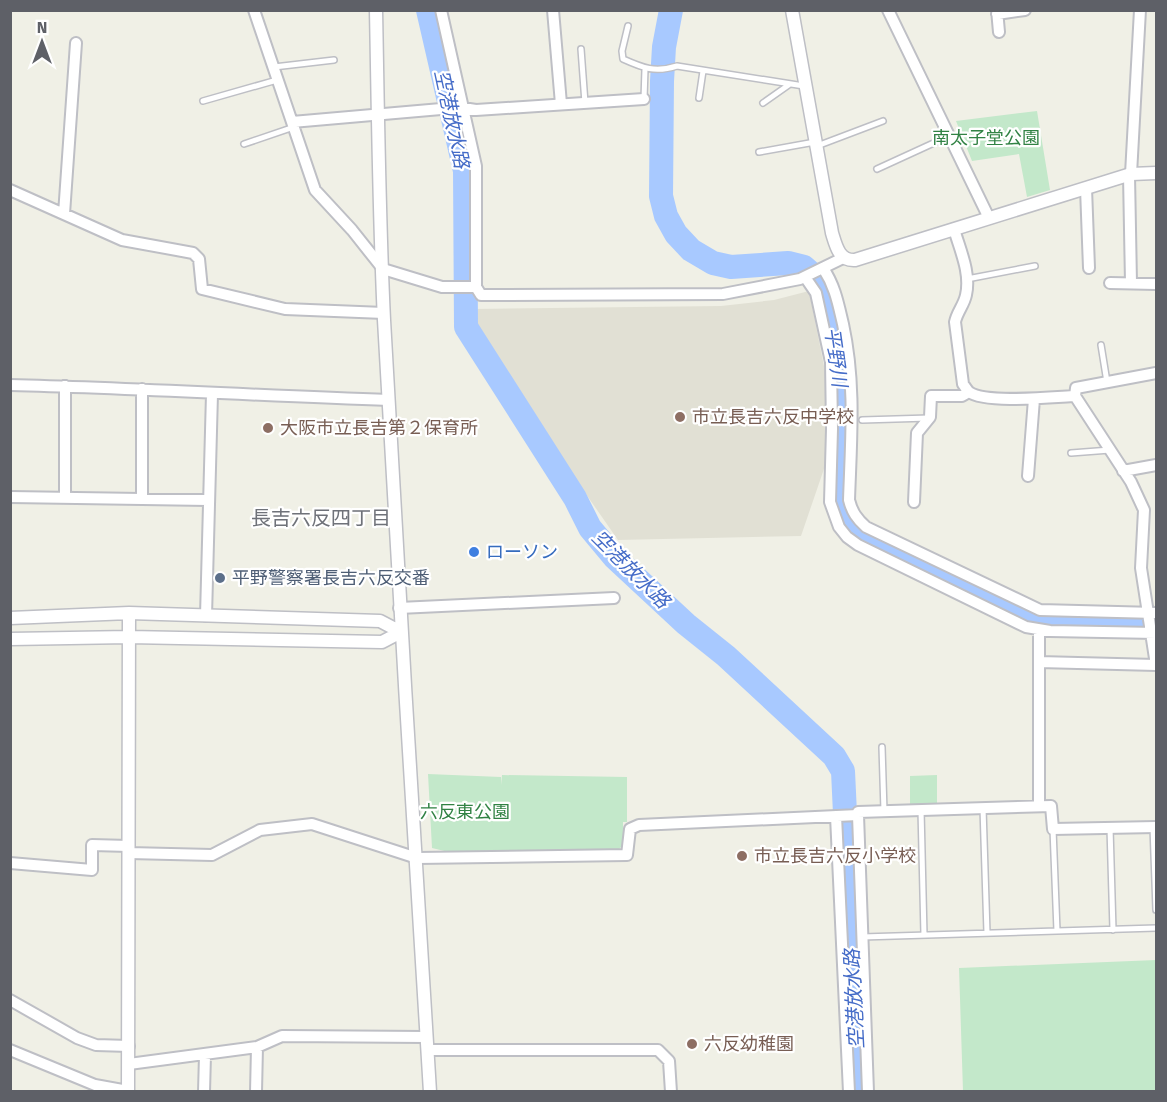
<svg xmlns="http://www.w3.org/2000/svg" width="1167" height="1102" viewBox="0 0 1167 1102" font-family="'Fira Sans','Noto Sans JP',sans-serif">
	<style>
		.education { fill: #e1e0d4 }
		.green { fill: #c3e8ca }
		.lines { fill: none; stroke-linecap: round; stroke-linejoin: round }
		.river { stroke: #a8c9ff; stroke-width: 24 }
		.service-casing { stroke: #bebfc5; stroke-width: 8 }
		.minor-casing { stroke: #bebfc5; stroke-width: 14 }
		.tertiary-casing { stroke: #bebfc5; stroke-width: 15 }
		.service { stroke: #fff; stroke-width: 5 }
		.minor { stroke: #fff; stroke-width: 10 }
		.tertiary { stroke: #fff; stroke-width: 12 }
		.education-dot { fill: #8d6e63; stroke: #fff; stroke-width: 2 }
		.shop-dot { fill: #3f7fe0; stroke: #fff; stroke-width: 2 }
		.service-dot { fill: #5c6f8a; stroke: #fff; stroke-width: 2 }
		.labels { text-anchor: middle; stroke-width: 4.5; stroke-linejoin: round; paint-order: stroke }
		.park-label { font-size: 18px; fill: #318244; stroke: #fff }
		.education-label { font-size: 18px; fill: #785e54; stroke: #fff; text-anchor: start }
		.shop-label { font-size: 18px; fill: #366cbe; stroke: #fff; text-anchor: start }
		.service-label { font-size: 18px; fill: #4e5e75; stroke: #fff; text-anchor: start }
		.water-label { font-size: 20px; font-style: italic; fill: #456cc8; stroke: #fff }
		.neighbourhood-label { font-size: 20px; fill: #6f7279; stroke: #fff }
	</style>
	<rect width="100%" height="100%" fill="#f0f0e6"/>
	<!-- education -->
	<path class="education" d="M809 291 825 371 826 463 801 536 618 540 565 464 473 324 472 309 721 306 774 300Z"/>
	<!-- green -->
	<path class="green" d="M1037 111 1050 190 1027 197 1019 154 972 161 956 121Z
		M428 774 501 777V785L502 775 627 777V822H623V845L617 851 457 854 432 848Z
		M937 775V804H910V776Z
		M1156 960V1091H963L959 968Z"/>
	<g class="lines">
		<!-- river -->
		<path class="river" d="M428 10 465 171 466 327 575 498 590 528 615 558 686 624 726 656 834 756 843 771 858 1092
			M671 10 664 47 662 81 661 196 666 216 676 234 691 250 713 263 731 267 788 263 804 267 819 280 826 291 840 360 842 386 839 501C842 519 850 528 866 539L1012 611 1039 620 1080 623 1156 625"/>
		<defs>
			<path id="service" d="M628 26 622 51 623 59C643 68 655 73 677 66L804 86
				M581 49 585 103
				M274 67 334 60
				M699 98 703 71
				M644 99 645 69
				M203 101 277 80
				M763 103 790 84
				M244 144 294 127
				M817 146 883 121
				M759 152 815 142
				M877 169 949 136
				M967 279 1035 266
				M1101 345 1107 382
				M862 420 929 418
				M1071 453 1110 450
				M882 747 884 811
				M983 808 987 933
				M921 810 924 935
				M1153 827 1156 910
				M1110 828 1113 930
				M1053 829 1057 931
				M862 937 1156 928"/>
			<path id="minor" d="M254 10 315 190 352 230 383 269 442 287H476L481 295 723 294 800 279 843 258
				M441 10 476 166V287
				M553 10 561 104
				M888 10 989 218
				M997 10 999 32
				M997 14 1025 10
				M292 122 441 109 463 108 476 110 644 99
				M1131 174 1140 10
				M1129 175 1131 283
				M1086 188 1089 268
				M10 190 122 240 193 253 199 259 202 289 285 309 384 313
				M64 214 76 43
				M954 229C960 250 971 273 966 295 964 305 957 312 955 322L963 384C965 387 967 390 969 392 985 404 1054 397 1075 396L1131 482 1144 510 1141 568 1156 665 1039 662
				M823 268C835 286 838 303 843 324 856 384 851 439 849 500 852 512 857 519 866 527L1040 610 1156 613
				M805 277 816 293 831 362 832 429 830 502 839 527 847 537 858 545 1026 627 1050 631 1156 633
				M1110 283 1156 284
				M10 385C137 388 262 396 389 400
				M1075 396 1076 388 1156 373
				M1123 471 1156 465
				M1028 476 1034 399
				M10 497 208 500
				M65 498V386
				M142 499V389
				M914 502 917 433 930 417 931 396H962L969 392
				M399 608 614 598
				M206 616 212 394
				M1039 630V806
				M858 815 868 1092
				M836 816 849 1092
				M129 853 212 855 260 830 312 824 417 858 627 855 630 829 639 825 858 815V812L1051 806 1053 829 1156 827
				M10 863 92 870V845L129 846
				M10 1000 77 1038 96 1045 129 1046
				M10 1050 95 1085 128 1091
				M427 1050H658L669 1061 671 1092
				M129 1064 257 1047 282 1036 426 1037
				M204 1092 205 1055
				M256 1092 257 1047"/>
			<path id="tertiary" d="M376 10C378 114 379 217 384 320 397 578 415 834 430 1092
				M792 10 832 233C836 246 839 261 855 260L1131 174 1156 173
				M10 618 129 613 380 621 401 632
				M10 639 129 637 382 642 401 632
				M128 1092 129 613"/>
		</defs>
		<!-- service casing -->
		<use href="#service" class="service-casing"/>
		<!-- minor casing -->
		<use href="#minor" class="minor-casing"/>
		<!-- tertiary casing -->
		<use href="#tertiary" class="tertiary-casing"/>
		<!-- service -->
		<use href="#service" class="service"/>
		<!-- minor -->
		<use href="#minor" class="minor"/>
		<!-- tertiary -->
		<use href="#tertiary" class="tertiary"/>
	</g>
	<!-- markers -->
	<g class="education-dot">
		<circle cx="680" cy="417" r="6"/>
		<circle cx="268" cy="428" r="6"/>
		<circle cx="742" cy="856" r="6"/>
		<circle cx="692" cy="1044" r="6"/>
	</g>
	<circle class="shop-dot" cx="474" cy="552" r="6"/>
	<circle class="service-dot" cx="220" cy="578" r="6"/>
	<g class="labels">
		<!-- park labels -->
		<g class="park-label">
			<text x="986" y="144">南太子堂公園</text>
			<text x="465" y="818">六反東公園</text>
		</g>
		<!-- education labels -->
		<g class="education-label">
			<text x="692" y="423">市立長吉六反中学校</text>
			<text x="280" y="434">大阪市立長吉第２保育所</text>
			<text x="754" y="862">市立長吉六反小学校</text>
			<text x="704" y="1050">六反幼稚園</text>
		</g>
		<!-- shop labels -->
		<g class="shop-label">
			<text x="486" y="558">ローソン</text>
		</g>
		<!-- service labels -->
		<g class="service-label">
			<text x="232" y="584">平野警察署長吉六反交番</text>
		</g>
		<!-- water labels -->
		<g class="water-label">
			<text transform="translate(452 119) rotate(78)" y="7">空港放水路</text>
			<text transform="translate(836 357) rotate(82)" y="7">平野川</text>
			<text transform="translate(631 569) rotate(45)" y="7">空港放水路</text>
			<text transform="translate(854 999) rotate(-93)" y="7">空港放水路</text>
		</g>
		<!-- neighbourhood labels -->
		<g class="neighbourhood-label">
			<text x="321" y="525">長吉六反四丁目</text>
		</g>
	</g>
	<!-- border -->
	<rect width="1167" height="1102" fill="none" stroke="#5e6067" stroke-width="24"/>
	<!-- north arrow -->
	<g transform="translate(42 42)" stroke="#ffffff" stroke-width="4.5" paint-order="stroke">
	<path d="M0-4.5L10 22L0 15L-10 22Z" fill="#5e6067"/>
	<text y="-9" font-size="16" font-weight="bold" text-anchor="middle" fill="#5e6067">N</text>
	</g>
</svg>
